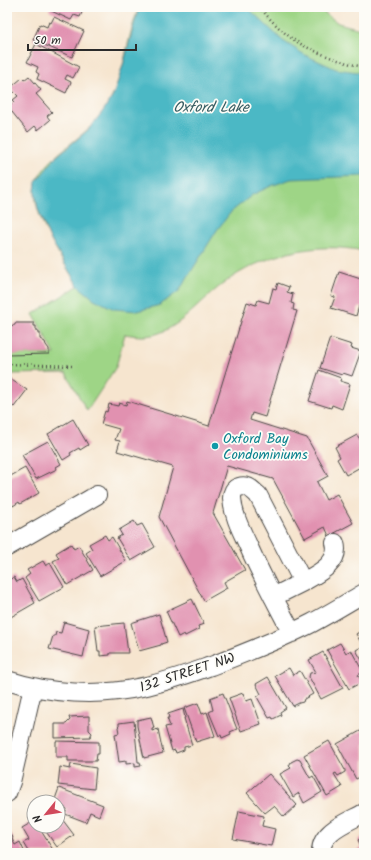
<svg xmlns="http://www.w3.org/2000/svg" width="371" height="860" viewBox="0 0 371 860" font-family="Kalam,sans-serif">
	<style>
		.green { fill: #9ed586; stroke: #648058 }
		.water { fill: #4bb8c5; stroke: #3b7278 }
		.building { fill: #e191b0 }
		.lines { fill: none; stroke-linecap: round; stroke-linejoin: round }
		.minor-casing { stroke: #494744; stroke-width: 20 }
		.path { stroke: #494744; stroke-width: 2.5; stroke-dasharray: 1 3; stroke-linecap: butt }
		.minor { stroke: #fff; stroke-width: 18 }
		.culture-dot { fill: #0f9aa8; stroke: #fdfcf7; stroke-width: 1.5 }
		.labels { text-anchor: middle; stroke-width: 3.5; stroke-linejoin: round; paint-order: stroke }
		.culture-label { font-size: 14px; fill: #0d838f; stroke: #fdfcf7; text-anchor: start }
		.street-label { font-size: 14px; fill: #2b2b2b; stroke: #fdfcf7 }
		.water-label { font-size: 15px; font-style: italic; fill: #365c61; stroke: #fdfcf7 }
	</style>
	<rect width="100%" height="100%" fill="#fdfcf7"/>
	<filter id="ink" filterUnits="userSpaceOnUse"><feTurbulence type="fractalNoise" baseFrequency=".025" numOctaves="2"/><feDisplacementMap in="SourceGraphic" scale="8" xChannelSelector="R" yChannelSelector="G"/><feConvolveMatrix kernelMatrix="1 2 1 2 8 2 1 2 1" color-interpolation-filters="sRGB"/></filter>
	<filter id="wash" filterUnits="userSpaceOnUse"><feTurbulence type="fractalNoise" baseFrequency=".012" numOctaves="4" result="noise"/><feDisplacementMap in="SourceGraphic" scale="16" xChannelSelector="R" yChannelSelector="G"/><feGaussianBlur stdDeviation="0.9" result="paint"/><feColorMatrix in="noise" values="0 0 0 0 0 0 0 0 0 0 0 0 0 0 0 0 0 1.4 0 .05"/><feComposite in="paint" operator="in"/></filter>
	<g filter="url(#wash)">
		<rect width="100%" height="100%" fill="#f6e5cf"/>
		<!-- green -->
		<path class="green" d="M139 7H317L338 23 364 30V251C316 241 262 254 223 284 199 301 175 336 143 336 137 336 131 335 125 334L116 367 87 411 66 373 7 374V354H55L33 314 78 286C63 261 29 212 36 184 38 174 49 163 55 157 72 141 91 130 104 111 125 80 125 41 139 7Z"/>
		<!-- water -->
		<path class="water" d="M139 7H247L283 41 305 55 336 69 364 73V176L291 179 271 186 252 195 231 212 217 230 179 291 160 305 137 311 114 309 94 299 78 286 49 237 38 209 35 192 36 182 56 157 88 130 103 111 113 96 124 62Z"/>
		<g id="blocks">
			<!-- building -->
			<path class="building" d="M50 7H81L84 8 80 17 74 15 71 20 49 10Z
				M54 17 84 31 72 57 33 40 40 24 47 27 49 22 51 23Z
				M36 44 79 67 73 78 67 75 65 79 71 82 66 93 37 79 39 74 36 72 38 67 27 62Z
				M29 76 41 90 36 94 52 112 47 116 50 120 38 130 35 126 28 132 8 107 14 101 13 100 18 96 10 88 22 78 24 80Z
				M339 272 364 280V308L359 306 356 316 331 308 335 297 331 296Z
				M278 283 289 287 287 292 293 294 291 303 294 304 293 310 297 311 265 417 252 413 250 420 307 438 328 476 317 482 326 500 337 494 353 523 329 536 325 527 305 538 273 479 227 466 213 513 245 570 224 582 227 588 204 601 159 517 173 467 117 451 120 441 115 440 119 429 101 424 105 411 107 412 109 404 118 406 119 403 126 405 127 401 209 426 247 302 256 305 258 300 269 303 273 288 276 289Z
				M15 323H34V326H36V330H38V333H40V339L45 342 46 345 49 349V354L7 355V326L15 325Z
				M330 338 352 345 351 348 361 351 352 376 343 373 342 375 320 368Z
				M319 370 341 378 340 381 350 384 342 409 332 405 331 408 309 401Z
				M7 377 27 390 14 407 11 405 7 411Z
				M73 419 88 445 80 450 79 448 70 453 71 455 63 460 48 434Z
				M357 435 364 445V465L346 475 337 459 340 457 335 447Z
				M48 441 61 464 56 467 57 469 36 479 22 455Z
				M25 468 39 493 20 504 19 502 13 506 7 495V478Z
				M134 521 137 526 142 524 155 547 131 561 117 538 122 535 119 530Z
				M105 535 108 540 112 537 126 561 100 576 86 553 92 549 89 544Z
				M71 544 74 549 79 546 93 570 67 585 53 561 59 558 56 553Z
				M43 561 46 566 50 563 64 587 39 601 25 578 30 574 27 570Z
				M14 577 17 582 22 579 35 603 9 618 7 614V581Z
				M192 599 204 624 198 626 199 629 185 636 184 634 178 637 166 611Z
				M159 614 167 642 161 644V645L139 651 131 623Z
				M64 622 89 629 83 657 49 649 53 636H55L56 632 61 633Z
				M124 623 128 653H110V655L100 656V651H98L95 626Z
				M364 629V664L356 650 363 646 356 634Z
				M340 643 346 653 351 650 363 672 358 675 362 682 349 689 327 650Z
				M323 652 343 688 321 699 309 677 310 673 316 672 309 660Z
				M289 668 293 675 300 671 313 694 304 699 303 702 299 703 293 706 275 676Z
				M268 677 286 708 280 712 281 715 273 719 272 717 269 718 257 697 261 694 256 684Z
				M223 693 237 729 230 732 231 734 222 738 221 735 219 736 209 712 213 710 210 698Z
				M243 693 246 701 252 699 261 724 241 731 229 698Z
				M198 703 202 714 207 712 215 736 196 742 184 708Z
				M183 709 185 718H184L192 745 184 747V750L176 753 175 750 172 751 165 727 170 726 167 718H169L168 714Z
				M89 716V730L92 733 90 737 55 738V724H66L70 720 69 717Z
				M151 717 154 728 152 729V731L158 729 163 753 144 758 137 726V720Z
				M134 721 138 762H140L141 766 135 767V763L126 764V761L119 762 115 734 119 733 118 727 119 726V723Z
				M362 730 364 733V775L356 779 337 744Z
				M56 741 99 742V754H97L96 761H68V757H56Z
				M329 741 345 770V772L338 776 336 773 334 774 342 787 327 796 304 755Z
				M297 759 300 760 310 778 313 776 322 792 304 803 299 793 293 797 280 774 291 768 289 766 291 762Z
				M71 764 96 768 94 789 58 785 60 767 70 769Z
				M269 774 297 805 284 817 274 806 265 813 247 793Z
				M59 788 103 805 99 816 90 812 86 822 65 814 67 809 58 804V802H54Z
				M239 811 264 816 262 826 275 829 271 846 233 839Z
				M61 814 64 818 62 819 74 835 57 847 42 826H58V816Z
				M34 821V826H38L55 853H29L23 843 29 840 22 828Z
				M11 834 13 838 12 839 15 845 20 842 25 853H7V836Z
				M364 836V853H353L362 848 358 840Z"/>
		</g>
	</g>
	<g filter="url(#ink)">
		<use href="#blocks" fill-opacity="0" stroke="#494744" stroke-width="1"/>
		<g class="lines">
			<defs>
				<path id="minor" d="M7 547 97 495
					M303 582C317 574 341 563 335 543
					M273 597 303 582 258 495C252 490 248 484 239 487 234 488 232 493 232 498 233 515 241 530 248 545 261 575 277 604 292 633
					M7 680C50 694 98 697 142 687 166 682 188 674 211 666 245 653 279 640 312 623 329 614 347 603 364 593
					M7 793 11 782 33 687
					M321 853C320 831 348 822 364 813"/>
			</defs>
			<!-- minor casing -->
			<use href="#minor" class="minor-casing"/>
			<!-- path -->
			<path class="path" d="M259 7C269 18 278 28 290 37 305 49 345 64 364 67
				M7 364 73 366"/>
			<!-- minor -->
			<use href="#minor" class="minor"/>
		</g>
	</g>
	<!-- markers -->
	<circle class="culture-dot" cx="215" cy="446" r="4"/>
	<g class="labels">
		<!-- culture labels -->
		<g class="culture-label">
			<text x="223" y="443">Oxford Bay<tspan x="223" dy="16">Condominiums</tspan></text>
		</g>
		<!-- street labels -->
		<g class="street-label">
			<text transform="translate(187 672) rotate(-18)" y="5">132 STREET NW</text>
		</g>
		<!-- water labels -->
		<g class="water-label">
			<text x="211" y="112">Oxford Lake</text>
		</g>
	</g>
	<!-- margin -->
	<rect width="371" height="860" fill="none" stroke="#fdfcf7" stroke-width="24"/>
	<!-- north arrow -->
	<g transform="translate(46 814) rotate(240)"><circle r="19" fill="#fdfcf7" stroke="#a9a8a5"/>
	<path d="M0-3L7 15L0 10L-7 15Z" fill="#d1495b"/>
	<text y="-6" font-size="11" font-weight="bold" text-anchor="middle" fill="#2b2b2b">N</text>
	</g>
	<!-- scale -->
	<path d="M28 44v6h108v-6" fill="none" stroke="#2b2b2b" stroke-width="2"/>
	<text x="34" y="44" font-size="12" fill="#2b2b2b" stroke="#fdfcf7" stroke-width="3" paint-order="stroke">50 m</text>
</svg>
